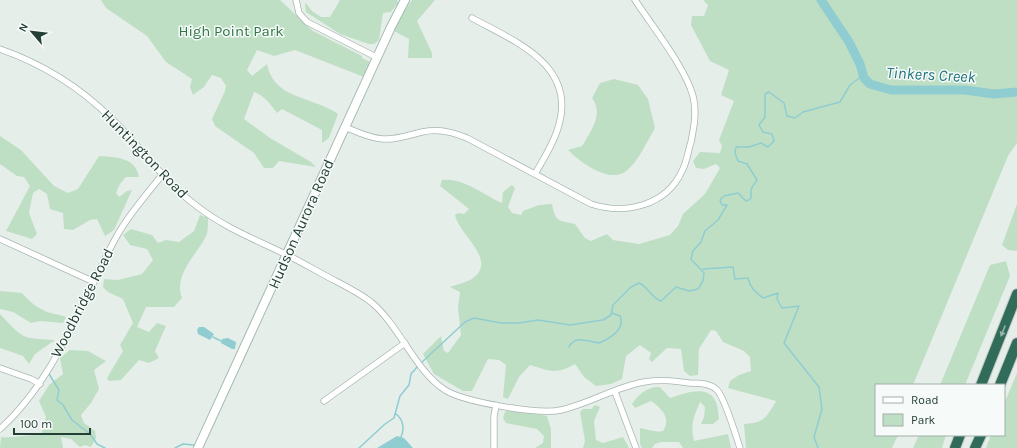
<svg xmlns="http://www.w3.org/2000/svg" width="1017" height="448" viewBox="0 0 1017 448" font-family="Karla,sans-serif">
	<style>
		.green { fill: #bfdfc5 }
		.water { fill: #8fcdd1 }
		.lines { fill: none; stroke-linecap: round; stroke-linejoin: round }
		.stream { stroke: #8fcdd1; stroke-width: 1.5 }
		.river { stroke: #8fcdd1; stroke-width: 9 }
		.street-casing { stroke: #a8b6b0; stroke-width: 7 }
		.secondary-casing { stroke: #a4bab0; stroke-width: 10 }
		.highway-casing { stroke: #c2cac7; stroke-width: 12 }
		.street { stroke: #fff; stroke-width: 5.5 }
		.secondary { stroke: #fff; stroke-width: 8 }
		.highway { stroke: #316c5b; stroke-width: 10 }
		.oneway { fill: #94b3aa }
		.labels { text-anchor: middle; stroke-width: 3; stroke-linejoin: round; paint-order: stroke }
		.park-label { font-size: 15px; fill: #2f7745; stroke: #f6faf8 }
		.street-label { font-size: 15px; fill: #244036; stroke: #f6faf8 }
		.water-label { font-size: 16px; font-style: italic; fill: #1f747c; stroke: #f6faf8 }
	</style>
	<rect width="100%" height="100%" fill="#e6eeea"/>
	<!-- green -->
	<path class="green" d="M101 0H280L313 31 362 56V58L370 62 364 77 295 50 274 56 257 50 247 70 252 76 267 64C274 100 313 96 338 114L329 138 322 143V130L282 109 277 113C270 104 265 96 254 92L244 119 270 138 311 162 316 167 279 161 273 168H264L254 153 215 126 212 119 225 91 226 86 221 78 212 75 204 87 193 95 190 87 192 79 166 62 147 36 106 8Z
		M340 0H397L398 3 391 12 383 13 379 40 374 44H369L340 34 306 12 305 5 306 3 312 11 321 17H330Z
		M412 0H435L417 21 432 53V58H408L409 39 394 31 400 17Z
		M703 0H1017V143L1008 156 913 385H876V435H898L892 448H746L744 424C764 423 766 418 776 401L728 388 730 381 739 375 751 371 750 357 744 351 723 342 716 331 711 330 699 349 698 375 690 376 684 371 681 349 667 348 652 362 649 359 651 353 640 345 626 356 622 379 611 384 596 386 584 377 575 364C556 375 550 371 530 365L519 377 508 399 503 397 506 365 499 360 488 359 472 391H463L434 374 423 354 441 336 444 351 448 353 461 335 458 308 460 292 450 287C457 284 467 283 473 278 498 260 459 235 455 215L458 213 464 214 469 209 440 186 442 180C463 177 484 195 502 203L503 192 512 185 515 188 508 207 512 213 521 215 523 211 539 205 552 204C556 223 558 220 575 224L585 238 591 241 607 234 613 240 639 244 670 235 678 226 683 214 705 194 720 168 716 164 704 169 696 168 693 161 700 152 720 153 722 146 719 140 734 101 721 95 729 70 710 61 691 25 692 16H704L708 5Z
		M614 79 638 85 648 99 655 128C648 140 637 164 625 172 608 183 580 162 568 150L582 146C591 131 604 114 592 98L600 83Z
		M0 136 21 150 54 186 68 193 78 189 99 156C115 157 136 157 139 177H126L120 184 116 193 119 197 127 191 132 190 114 230 105 236 97 219 90 220 73 230 64 229 63 213 50 209 47 194 39 189 33 193 29 213 37 234 32 239 6 231 30 186 24 177 17 176 0 164Z
		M1017 204V251L1008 250 1002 245Z
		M200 215 208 218C208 223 208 229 207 234 198 254 173 274 182 298L174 307H146L137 327 149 332 157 323 166 326 155 351 159 358 149 363 139 360 121 380 109 381 107 378 123 351 120 345 133 323 123 299 108 292 103 287 104 279 118 280 142 274 153 260 147 249 130 245 123 235 131 229 152 235 158 243 166 240 179 242 194 231Z
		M1006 261 1010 276 965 385H940L990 265Z
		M0 291 22 293C28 300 36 307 45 311 51 314 59 314 66 317L63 323 40 321 31 323 13 312 0 309Z
		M0 314C24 339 20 338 55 340L35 354 29 364 23 356 0 348Z
		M70 350 88 351 106 361 94 370 99 389 91 403 81 415 84 423 95 431 96 438 91 447 85 445 80 447 71 439 61 437 63 448H0L1 437C15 438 27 435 41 435L46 417 39 401 49 385 63 374 60 358Z
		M1017 373V448H986L991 435H1004V404Z
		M655 387H660L670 398C683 394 706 384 715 400 718 405 718 413 719 419L713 424H701L704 417 705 407 700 402C694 416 690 425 694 441L728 434 731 448H683L679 442H661L655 444 652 448H642L640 444V428C648 429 654 433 663 431 671 419 663 409 651 401L635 408 632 404C638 395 644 390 655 387Z
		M595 405 600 407 594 421 596 440 603 443 623 437 629 448H583L585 441 580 412 583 409H591Z
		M509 410H516L547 416 551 429V448H535L543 443 544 436 537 429 506 423 503 418 505 412Z
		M919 435H946L942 448H913Z"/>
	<!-- water -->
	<path class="water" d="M199 327H204L214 334 210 340 198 334 197 330Z
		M228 338 236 342 235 349H232L221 343 222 339Z
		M397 436 404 438 413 448H377Z"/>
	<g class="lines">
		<!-- stream -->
		<path class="stream" d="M703 269 733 267 735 279 748 278C750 288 756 292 763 298L778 293 777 299 782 308 799 306 784 343 819 387 822 409 814 437 818 448
			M213 337 221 341
			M569 347C576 334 588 342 599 343 609 339 626 329 620 316L612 313
			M421 363 465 322 474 318 501 323H519L538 320 570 325 603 320 611 315 613 305 631 287 639 283C648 287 652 298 661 301L676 287 689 291 698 289 703 281 704 273 691 259 693 251 701 242 705 231 718 220 727 205H722L720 200 724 196 738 193 746 201C754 199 750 196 751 190 752 186 755 183 757 180L747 164 738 161 735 153 736 147H749L761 143 768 147 774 141 772 134 763 132 759 125 765 117V94L769 92 784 103 787 116 795 118 803 112 840 102 850 85 861 77
			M49 374 59 390 57 400 63 405 72 420 90 434 97 444 105 448
			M395 413C403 419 405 428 401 437
			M175 448 183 444 194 445
			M359 448 385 424 394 418 400 396 409 385 411 374 418 366"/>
		<!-- river -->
		<path class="river" d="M821 0 849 42 860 64 864 78 870 84 891 90H965L994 94 1017 92"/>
		<defs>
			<path id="street" d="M296 0 299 13 307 22 376 57
				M472 18C516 42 580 66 557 131 552 146 543 160 535 174
				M0 49C43 64 80 87 112 119 142 148 164 182 198 207 224 227 254 239 283 253 298 260 313 269 328 277 343 285 358 292 371 302 400 326 415 371 445 390 464 402 539 415 561 410 589 404 615 387 644 382 659 379 674 381 689 383 698 383 709 383 716 389 724 395 736 436 740 448
				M345 127C357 132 369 138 383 139 396 140 409 135 422 132 437 128 453 132 467 138L591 204C625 215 666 206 682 171 687 162 688 151 691 142 694 127 697 112 693 96 685 67 652 26 635 0
				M0 239 94 282
				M0 368 31 379 40 384
				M615 392 636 448
				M324 401 405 343
				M0 429C58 377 81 299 118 234 130 213 147 194 162 175
				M494 448V416L496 405"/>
			<path id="secondary" d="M198 448 391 27 405 0"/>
			<path id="highway" d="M981 385 1017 294
				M1000 385 1017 343
				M955 448 960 435
				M975 448 981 435"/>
		</defs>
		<!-- street casing -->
		<use href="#street" class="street-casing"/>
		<!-- secondary casing -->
		<use href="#secondary" class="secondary-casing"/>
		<!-- highway casing -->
		<use href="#highway" class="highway-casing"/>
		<!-- street -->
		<use href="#street" class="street"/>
		<!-- secondary -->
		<use href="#secondary" class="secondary"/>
		<!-- highway -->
		<use href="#highway" class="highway"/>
	</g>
	<!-- one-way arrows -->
	<defs><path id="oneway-solid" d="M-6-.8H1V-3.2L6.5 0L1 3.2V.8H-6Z"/></defs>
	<use class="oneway" href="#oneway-solid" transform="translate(1003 331) rotate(112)"/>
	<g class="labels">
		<!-- park labels -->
		<g class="park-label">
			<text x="231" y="36">High Point Park</text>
		</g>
		<!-- street labels -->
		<g class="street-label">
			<text transform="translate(145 154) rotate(46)" y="5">Huntington Road</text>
			<text transform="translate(301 224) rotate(-66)" y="5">Hudson Aurora Road</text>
			<text transform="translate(82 303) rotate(-63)" y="5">Woodbridge Road</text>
		</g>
		<!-- water labels -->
		<g class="water-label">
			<text transform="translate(931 74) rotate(3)" y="6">Tinkers Creek</text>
		</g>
	</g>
	<!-- legend -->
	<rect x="875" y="384" width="130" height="52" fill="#f6faf8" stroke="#a2b0aa"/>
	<rect x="883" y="397" width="20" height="6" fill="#ffffff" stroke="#a2b0aa"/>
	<text x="911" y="404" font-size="12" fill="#244036">Road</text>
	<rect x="883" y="414" width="20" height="12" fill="#bfdfc5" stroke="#a2b0aa"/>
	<text x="911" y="424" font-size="12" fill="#244036">Park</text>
	<!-- north arrow -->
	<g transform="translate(32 32) rotate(298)" stroke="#f6faf8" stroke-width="3" paint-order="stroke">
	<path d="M0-3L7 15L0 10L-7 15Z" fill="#244036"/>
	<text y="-6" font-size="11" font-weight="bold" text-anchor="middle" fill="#244036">N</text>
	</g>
	<!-- scale -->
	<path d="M14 428v6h76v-6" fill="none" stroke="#244036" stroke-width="2"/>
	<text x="20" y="428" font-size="12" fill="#244036" stroke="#f6faf8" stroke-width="3" paint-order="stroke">100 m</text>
</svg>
